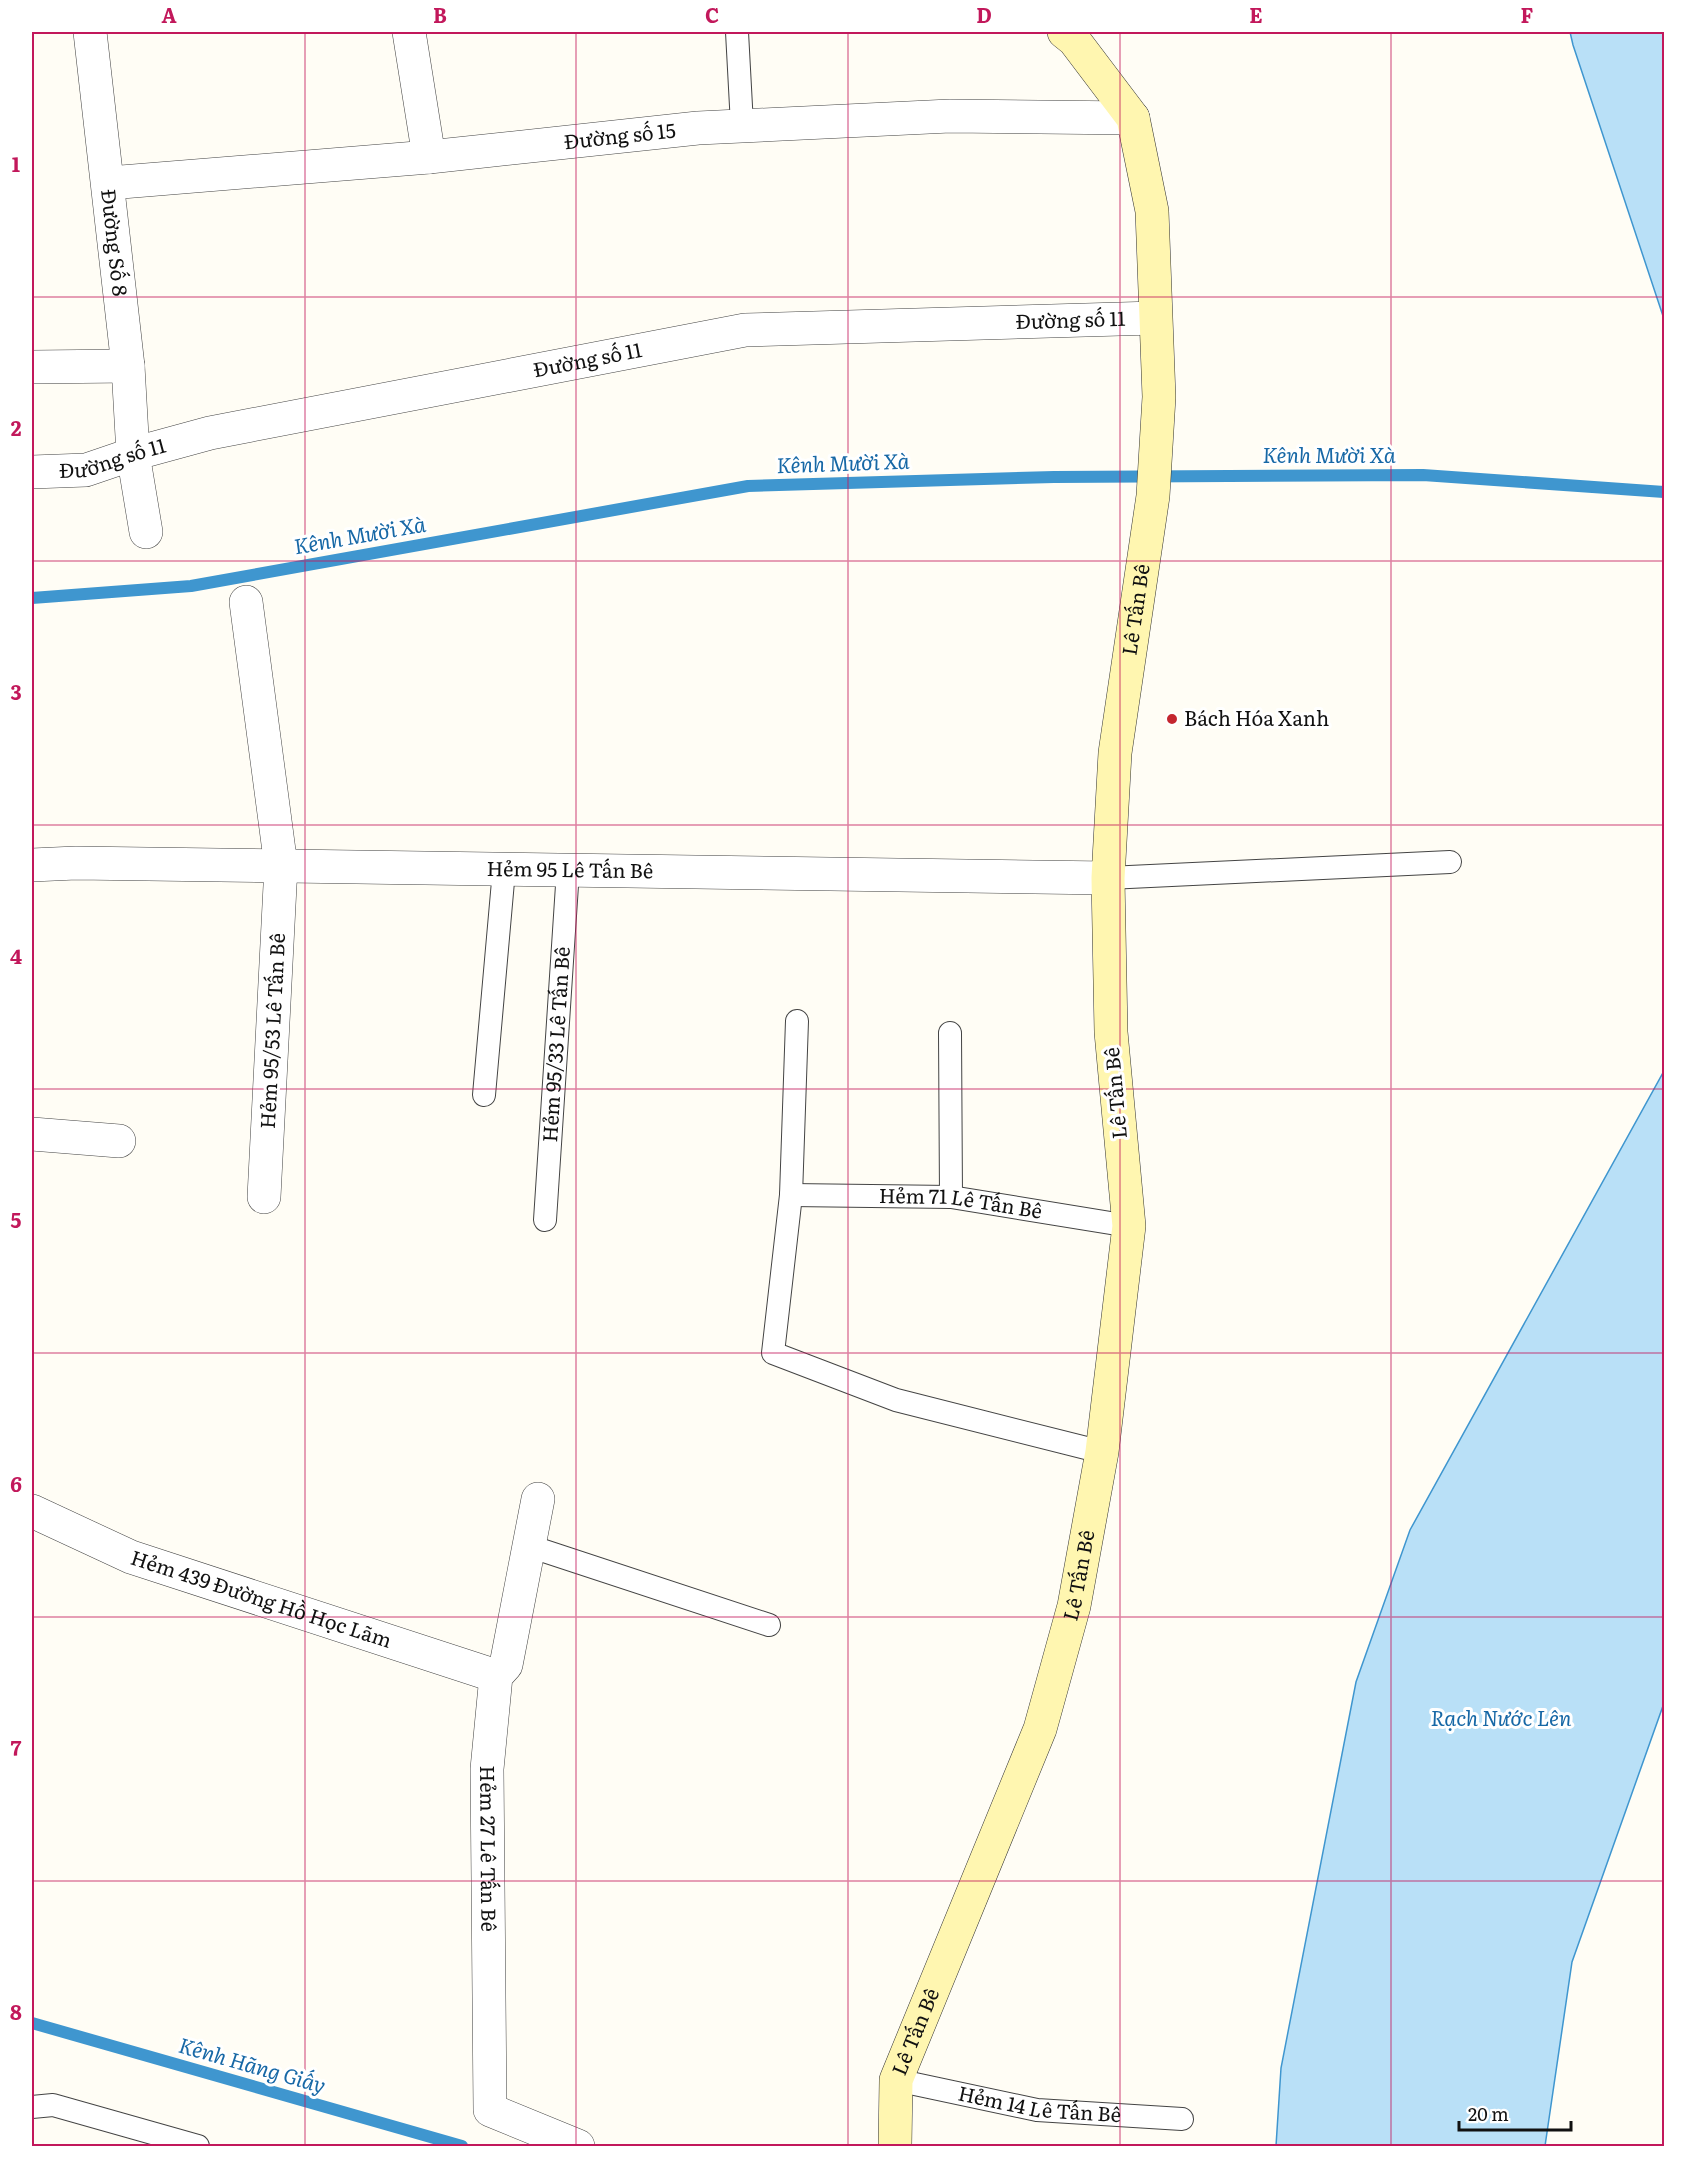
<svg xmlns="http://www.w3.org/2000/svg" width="1696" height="2178" viewBox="0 0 1696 2178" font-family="Literata,serif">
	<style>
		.water { fill: #b9e0f7; stroke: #3f96cf; stroke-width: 1.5 }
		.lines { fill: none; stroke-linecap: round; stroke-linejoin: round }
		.stream { stroke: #3f96cf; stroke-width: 12 }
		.lane-casing { stroke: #444; stroke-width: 24 }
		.street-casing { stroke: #444; stroke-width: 34 }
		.secondary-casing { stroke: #333; stroke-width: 34 }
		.lane { stroke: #fff; stroke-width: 22 }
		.street { stroke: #fff; stroke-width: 33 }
		.secondary { stroke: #fff6b0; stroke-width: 33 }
		.grid { fill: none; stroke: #c2185b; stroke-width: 1.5; stroke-opacity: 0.55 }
		.poi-dot { fill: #c4262e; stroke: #fff; stroke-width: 2 }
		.labels { text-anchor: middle; stroke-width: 6; stroke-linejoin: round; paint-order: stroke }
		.street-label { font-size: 20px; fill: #111; stroke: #fff }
		.poi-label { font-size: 20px; fill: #111; stroke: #fff; text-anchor: start }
		.water-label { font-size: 21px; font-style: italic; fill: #1768a6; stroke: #fff }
		.neatline { fill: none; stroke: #c2185b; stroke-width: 2 }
		.grid-label { font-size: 20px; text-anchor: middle; font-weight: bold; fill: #c2185b }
	</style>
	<rect width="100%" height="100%" fill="#fffdf5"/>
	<!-- water -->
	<path class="water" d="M1570 32H1664V319L1573 45Z
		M1664 1071V1703L1572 1962 1545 2146H1276L1281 2068 1356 1682 1410 1530Z"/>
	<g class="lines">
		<!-- stream -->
		<path class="stream" d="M32 598 191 586 748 486 1054 477 1423 475 1664 492
			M32 2023 462 2146"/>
		<defs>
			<g id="lane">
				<path d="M737 32 742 125"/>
				<path d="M1108 878 1450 862"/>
				<path d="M797 1021 791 1195 773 1353 896 1400 1102 1452"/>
				<path d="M950 1033 951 1197"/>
				<path d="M484 1095 504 870"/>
				<path id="s1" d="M791 1195 951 1197 1129 1226"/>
				<path id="s2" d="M545 1220 568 870"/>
				<path d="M529 1546 769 1625"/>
				<path id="s3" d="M896 2080 1037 2110 1182 2119"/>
				<path d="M32 2107 53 2105 198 2146"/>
			</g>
			<g id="street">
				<path id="s4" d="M90 32 128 366 133 454 146 532"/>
				<path d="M409 32 429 157"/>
				<path id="s5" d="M109 183 429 157 698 128 950 116 1133 118"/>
				<path d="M32 367 128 366"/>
				<path id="s6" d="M32 472 86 470 133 454 210 433 745 330 1155 318"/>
				<path d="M246 602 281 866 264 1197"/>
				<path id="s7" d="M32 865 76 863 1108 878"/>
				<path d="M32 1134 119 1141"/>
				<path id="s8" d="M538 1499 506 1665 496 1676 487 1769 490 2110 578 2146"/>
				<path id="s9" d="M32 1511 131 1557 496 1676"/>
			</g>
			<g id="secondary">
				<path id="s10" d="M895 2146 896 2080 1040 1729 1074 1606 1102 1452 1129 1226 1111 1032 1108 878 1115 753 1153 496 1159 397 1152 211 1133 118 1074 40 1064 32"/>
			</g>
		</defs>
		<!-- lane casing -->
		<use href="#lane" class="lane-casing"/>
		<!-- street casing -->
		<use href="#street" class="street-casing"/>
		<!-- secondary casing -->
		<use href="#secondary" class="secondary-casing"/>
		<!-- lane -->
		<use href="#lane" class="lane"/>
		<!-- street -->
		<use href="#street" class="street"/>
		<!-- secondary -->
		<use href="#secondary" class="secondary"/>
	</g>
	<!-- grid -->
	<path class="grid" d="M305 32V2146M576 32V2146M848 32V2146M1120 32V2146M1391 32V2146M32 297H1664M32 561H1664M32 825H1664M32 1089H1664M32 1353H1664M32 1617H1664M32 1881H1664"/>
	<!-- markers -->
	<circle class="poi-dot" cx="1172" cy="719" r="6"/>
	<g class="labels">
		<!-- street labels -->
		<g class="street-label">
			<text dy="7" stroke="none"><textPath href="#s5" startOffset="513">Đường số 15</textPath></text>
			<text dy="7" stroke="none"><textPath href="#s4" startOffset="212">Đường Số 8</textPath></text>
			<text dy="7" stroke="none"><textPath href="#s6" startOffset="1054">Đường số 11</textPath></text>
			<text dy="7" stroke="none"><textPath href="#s6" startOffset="568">Đường số 11</textPath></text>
			<text dy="7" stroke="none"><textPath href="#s6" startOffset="82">Đường số 11</textPath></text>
			<text dy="7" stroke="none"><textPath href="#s10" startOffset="1576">Lê Tấn Bê</textPath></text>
			<text dy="7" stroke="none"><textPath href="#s7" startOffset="538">Hẻm 95 Lê Tấn Bê</textPath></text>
			<text transform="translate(273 1031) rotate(-87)" y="7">Hẻm 95/53 Lê Tấn Bê</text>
			<text dy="7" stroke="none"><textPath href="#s2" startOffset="176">Hẻm 95/33 Lê Tấn Bê</textPath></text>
			<text transform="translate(1116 1093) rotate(-95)" y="7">Lê Tấn Bê</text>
			<text dy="7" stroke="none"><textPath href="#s1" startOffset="170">Hẻm 71 Lê Tấn Bê</textPath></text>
			<text dy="7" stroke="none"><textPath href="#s10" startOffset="604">Lê Tấn Bê</textPath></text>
			<text dy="7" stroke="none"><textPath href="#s9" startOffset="246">Hẻm 439 Đường Hồ Học Lãm</textPath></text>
			<text dy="7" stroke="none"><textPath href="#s8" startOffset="357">Hẻm 27 Lê Tấn Bê</textPath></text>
			<text dy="7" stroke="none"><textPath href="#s10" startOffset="118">Lê Tấn Bê</textPath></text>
			<text dy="7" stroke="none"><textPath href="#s3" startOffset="146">Hẻm 14 Lê Tấn Bê</textPath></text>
		</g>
		<!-- poi labels -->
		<g class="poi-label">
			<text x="1184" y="726">Bách Hóa Xanh</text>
		</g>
		<!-- water labels -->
		<g class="water-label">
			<text x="1329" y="463">Kênh Mười Xà</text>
			<text transform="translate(843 464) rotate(-2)" y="7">Kênh Mười Xà</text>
			<text transform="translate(360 536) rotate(-10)" y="7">Kênh Mười Xà</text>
			<text x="1501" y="1726">Rạch Nước Lên</text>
			<text transform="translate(252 2066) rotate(16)" y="7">Kênh Hãng Giấy</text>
		</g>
	</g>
	<!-- border -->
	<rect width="1696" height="2178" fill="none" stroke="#ffffff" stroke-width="66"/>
	<!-- scale -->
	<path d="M1459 2121v9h112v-9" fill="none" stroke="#111111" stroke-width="3"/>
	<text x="1468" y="2121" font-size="18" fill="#111111" stroke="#ffffff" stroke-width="4.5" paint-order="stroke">20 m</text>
	<rect x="33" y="33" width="1630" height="2112" class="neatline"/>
	<g class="grid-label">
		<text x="169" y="23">A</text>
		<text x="440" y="23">B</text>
		<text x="712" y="23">C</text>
		<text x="984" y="23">D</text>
		<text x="1256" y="23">E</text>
		<text x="1527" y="23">F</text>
		<text x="16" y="172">1</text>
		<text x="16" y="436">2</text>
		<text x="16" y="700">3</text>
		<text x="16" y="964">4</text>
		<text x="16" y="1228">5</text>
		<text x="16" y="1492">6</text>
		<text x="16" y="1756">7</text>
		<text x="16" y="2020">8</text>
	</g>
</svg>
